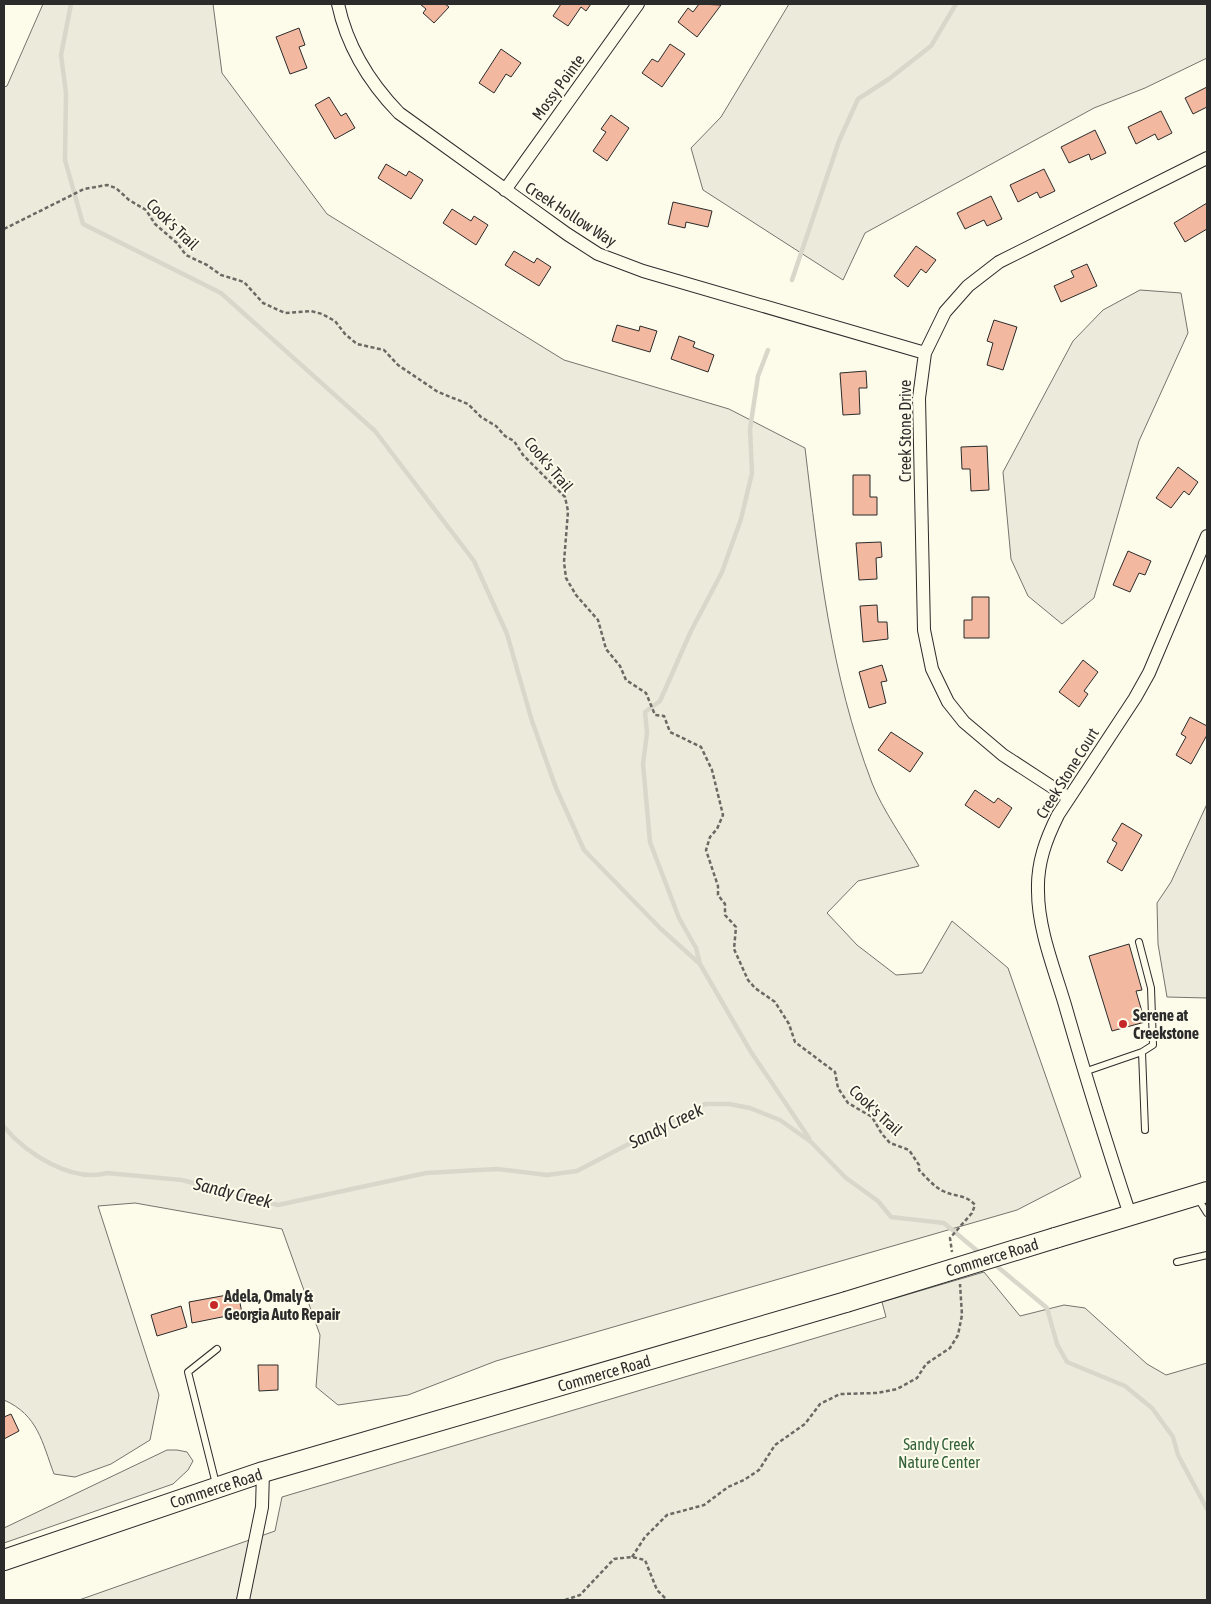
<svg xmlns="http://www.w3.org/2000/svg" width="1211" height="1604" viewBox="0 0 1211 1604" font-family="'Asap Condensed',sans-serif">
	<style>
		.green { fill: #ecebdb; stroke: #74746e }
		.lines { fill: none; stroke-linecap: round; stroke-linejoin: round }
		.stream { stroke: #d8d7c9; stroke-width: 4.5 }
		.building { fill: #f2b8a0; stroke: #2b2b2b }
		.service-casing { stroke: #2b2b2b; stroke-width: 8 }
		.minor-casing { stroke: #2b2b2b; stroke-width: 14 }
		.trunk-casing { stroke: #2b2b2b; stroke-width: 22 }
		.path { stroke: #6a6964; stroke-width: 2.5; stroke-dasharray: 4 2.5; stroke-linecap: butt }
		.service { stroke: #fdfbea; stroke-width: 6 }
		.minor { stroke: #fdfbea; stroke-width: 12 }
		.trunk { stroke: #fdfbea; stroke-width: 20 }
		.trunk-bridge-casing { stroke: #2b2b2b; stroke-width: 22; stroke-linecap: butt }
		.trunk-bridge { stroke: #fdfbea; stroke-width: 20 }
		.poi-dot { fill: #c62828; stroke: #fdfbea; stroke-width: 2 }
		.labels { text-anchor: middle; stroke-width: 4; stroke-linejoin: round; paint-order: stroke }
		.street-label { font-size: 16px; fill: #2b2b2b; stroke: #fdfbea }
		.poi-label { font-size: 16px; font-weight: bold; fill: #2b2b2b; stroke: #fdfbea; text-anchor: start }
		.park-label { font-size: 16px; fill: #34623c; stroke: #fdfbea }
		.water-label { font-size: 18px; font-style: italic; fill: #2b2b2b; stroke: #fdfbea }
	</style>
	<rect width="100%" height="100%" fill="#fdfbea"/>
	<!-- green -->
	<path class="green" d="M43 4H213L222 73 327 214 564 360 729 409 805 448C819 564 830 673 872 783 882 809 905 841 919 866L858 881 827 913 857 945 896 975 922 973 952 921 1008 968 1081 1177 1017 1210 496 1361 408 1395 338 1405 316 1387 320 1335 282 1229 135 1203 98 1206 159 1395 150 1440 111 1464 75 1477 54 1474C42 1442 38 1415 4 1400V87L7 86Z
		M789 4H1207V58L1145 88 1094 108 865 233 843 280 703 190 691 148 721 117Z
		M1140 290 1181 293 1188 333 1139 441 1094 598 1062 624 1028 596 1011 559 1003 472 1073 341 1103 310Z
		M1207 804V998L1167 997 1158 944 1157 903 1171 882Z
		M984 1272 1020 1316 1064 1305 1085 1308 1147 1364 1166 1375 1207 1363V1600H79L275 1531 282 1497 886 1317 882 1302Z
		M167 1450H177L187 1452 193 1461 188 1470 173 1484 4 1543V1528Z"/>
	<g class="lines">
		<!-- stream -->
		<path class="stream" d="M71 4 61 55 66 93 65 160 83 224 221 293 375 431 474 561 507 634 532 721 556 788 584 850 661 929 700 964
			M792 280 839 141 858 99 889 79 931 46 956 4
			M768 350 758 376 750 429 752 473 741 519 722 572 691 631 660 701 645 712 647 733 643 764 650 842 679 918 696 948 700 964 751 1052 809 1138
			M4 1127C26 1153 71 1183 107 1173L182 1180 278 1205 426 1173 497 1169 547 1175 577 1171 705 1104H729L750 1108 780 1120 811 1142 846 1178 878 1201 891 1217 944 1223 981 1254
			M993 1263 1047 1308 1057 1344 1067 1362 1125 1386 1152 1408 1173 1437 1178 1455 1207 1509"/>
	</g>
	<!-- building -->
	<path class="building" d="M420 4H445L449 7 434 23 423 13 426 9Z
		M561 4H591L586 11 581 7 568 26 553 16Z
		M699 4 721 5 697 37 678 22 688 8 693 12Z
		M299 28 305 45 299 47 307 68 290 74 276 37Z
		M670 44 685 54 662 87 642 73 652 59 658 62Z
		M501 49 521 63 511 77 506 74 494 93 479 83Z
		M1207 87V107L1193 114 1185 98Z
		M329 97 341 116 346 113 355 128 335 139 315 105Z
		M1161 111 1172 133 1158 140 1155 134 1136 144 1128 127Z
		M611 115 629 128 607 161 593 151 606 132 601 129Z
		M1095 130 1106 153 1091 160 1089 154 1069 163 1061 147Z
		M386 164 406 176 409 171 423 180 411 199 378 178Z
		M1044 169 1055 191 1040 198 1037 192 1018 202 1010 185Z
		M991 196 1002 219 987 226 984 220 965 229 957 213Z
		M673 202 712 211 708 227 686 222 685 228 668 224Z
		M1207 203V229L1185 242 1174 223Z
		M452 209 471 221 474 216 488 225 476 245 443 223Z
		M916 246 936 260 926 273 921 269 908 287 894 276Z
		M514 251 534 263 537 258 551 267 539 286 505 265Z
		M1087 264 1097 286 1061 302 1054 286 1074 277 1071 271Z
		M994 320 1017 327 1003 370 987 365 993 343 987 341Z
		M617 325 639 331 640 326 657 331 650 352 612 341Z
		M679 336 695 342 693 347 714 355 708 372 671 359Z
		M866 371 867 388H859L860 414 843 415 840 373Z
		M987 446 989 490 971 491 970 469H962L961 447Z
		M1178 467 1198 482 1189 495 1184 491 1171 508 1156 498Z
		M853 475H870V497H877V515H853Z
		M881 542 882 557 876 558 877 579 859 580 856 543Z
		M1128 551 1151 561 1145 575 1139 573 1130 592 1113 585Z
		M972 597H989V638H964V620H972Z
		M877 605 878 622H887L888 639 863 642 860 606Z
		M1083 660 1098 672 1084 691 1088 694 1079 707 1059 692Z
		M882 665 887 681 881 682 886 703 869 708 859 672Z
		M1190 717 1207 726V735L1191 764 1176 755 1186 737 1181 734Z
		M891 732 923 753 910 772 878 750Z
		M975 790 994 803 998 798 1012 808 999 828 965 805Z
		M1122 823 1142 835 1122 871 1107 862 1117 843 1112 840Z
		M1129 944 1142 990 1136 991 1145 1022 1112 1031 1089 956Z
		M238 1293 242 1313 192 1323 189 1302Z
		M181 1306 187 1327 157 1336 151 1315Z
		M258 1365H278V1390L259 1391Z
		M11 1414 19 1431 4 1439V1417Z"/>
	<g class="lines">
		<defs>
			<path id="service" d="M1139 942 1151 988 1153 1045 1142 1052
				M1084 1072 1142 1052 1145 1130
				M1197 1197 1207 1213
				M1177 1262 1207 1255
				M216 1484 188 1372 217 1349"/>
			<path id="minor" d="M338 4C347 46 369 82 399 113L567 234 598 254 643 271 925 353
				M505 190 638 4
				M1069 798 1003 755 964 722 948 702 932 669 924 630 919 398 925 353 945 312 968 286 999 262 1207 158
				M1130 1215C1107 1145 1085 1075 1065 1005 1054 968 1038 929 1038 891 1037 863 1046 839 1058 815L1135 698 1149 673 1207 536
				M243 1600 262 1507 263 1472"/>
			<path id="trunk" d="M1055 1238 1207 1192
				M4 1560 263 1472 846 1302"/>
		</defs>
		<!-- service casing -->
		<use href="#service" class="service-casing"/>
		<!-- minor casing -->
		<use href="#minor" class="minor-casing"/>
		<!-- trunk casing -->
		<use href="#trunk" class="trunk-casing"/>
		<!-- path -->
		<path class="path" d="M4 229 84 189 107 185 116 188 129 200 146 210 155 224 177 243 186 255 207 265 221 275 244 282 263 303 285 313 311 311 322 314 335 321 345 334 357 344 384 350 398 365 438 392 468 404 481 417 496 426 505 436 514 441 523 455 565 497 568 511 564 562 566 578 576 595 598 620 606 649 620 666 626 680 646 693 655 715 664 716 670 732 701 747 712 770 723 815 717 829 710 837 706 850 718 886V895L725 904V915L736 927 734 949 748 980 755 988 775 1002 789 1024 795 1042 835 1072 838 1088 848 1103 872 1117 882 1134 890 1143 909 1150 919 1165V1170C926 1177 933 1186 943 1191 954 1197 966 1194 975 1205L972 1213 950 1238 952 1252
			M632 1557 645 1537 667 1515 704 1505 728 1487 744 1480 759 1470 775 1445 805 1424 820 1404 840 1394 877 1393 897 1389 917 1378 926 1364 950 1348 958 1335 962 1315 960 1284
			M565 1600 580 1595 614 1559 632 1557 645 1560 657 1590 667 1600"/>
		<!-- service -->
		<use href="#service" class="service"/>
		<!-- minor -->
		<use href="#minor" class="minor"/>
		<!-- trunk -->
		<use href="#trunk" class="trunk"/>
		<defs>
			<path id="trunk-bridge" d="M846 1302 1055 1238"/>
		</defs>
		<!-- trunk-bridge casing -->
		<use href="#trunk-bridge" class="trunk-bridge-casing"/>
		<!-- trunk-bridge -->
		<use href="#trunk-bridge" class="trunk-bridge"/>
	</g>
	<!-- markers -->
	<g class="poi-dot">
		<circle cx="1123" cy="1024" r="5"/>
		<circle cx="214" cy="1305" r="5"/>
	</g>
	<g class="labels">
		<!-- street labels -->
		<g class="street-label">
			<text transform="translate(558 87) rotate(-54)" y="6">Mossy Pointe</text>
			<text transform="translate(571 214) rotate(33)" y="6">Creek Hollow Way</text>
			<text transform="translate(173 224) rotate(44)" y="6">Cook's Trail</text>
			<text transform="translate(905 431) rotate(-90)" y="6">Creek Stone Drive</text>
			<text transform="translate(549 464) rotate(50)" y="6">Cook's Trail</text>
			<text transform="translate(1067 773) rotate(-58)" y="6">Creek Stone Court</text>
			<text transform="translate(876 1110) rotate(43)" y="6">Cook's Trail</text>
			<text transform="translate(992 1257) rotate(-17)" y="6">Commerce Road</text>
			<text transform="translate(604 1373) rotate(-16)" y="6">Commerce Road</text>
			<text transform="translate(216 1488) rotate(-18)" y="6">Commerce Road</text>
		</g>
		<!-- poi labels -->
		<g class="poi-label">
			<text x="1133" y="1021">Serene at<tspan x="1133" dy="18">Creekstone</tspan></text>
			<text x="224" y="1302">Adela, Omaly &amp;<tspan x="224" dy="18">Georgia Auto Repair</tspan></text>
		</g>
		<!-- park labels -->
		<g class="park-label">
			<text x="939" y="1450">Sandy Creek<tspan x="939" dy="18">Nature Center</tspan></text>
		</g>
		<!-- water labels -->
		<g class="water-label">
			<text transform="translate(666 1126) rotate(-26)" y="6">Sandy Creek</text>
			<text transform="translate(233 1193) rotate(14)" y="6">Sandy Creek</text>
		</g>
	</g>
	<!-- border -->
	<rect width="1211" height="1604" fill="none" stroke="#2b2b2b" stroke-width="10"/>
</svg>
